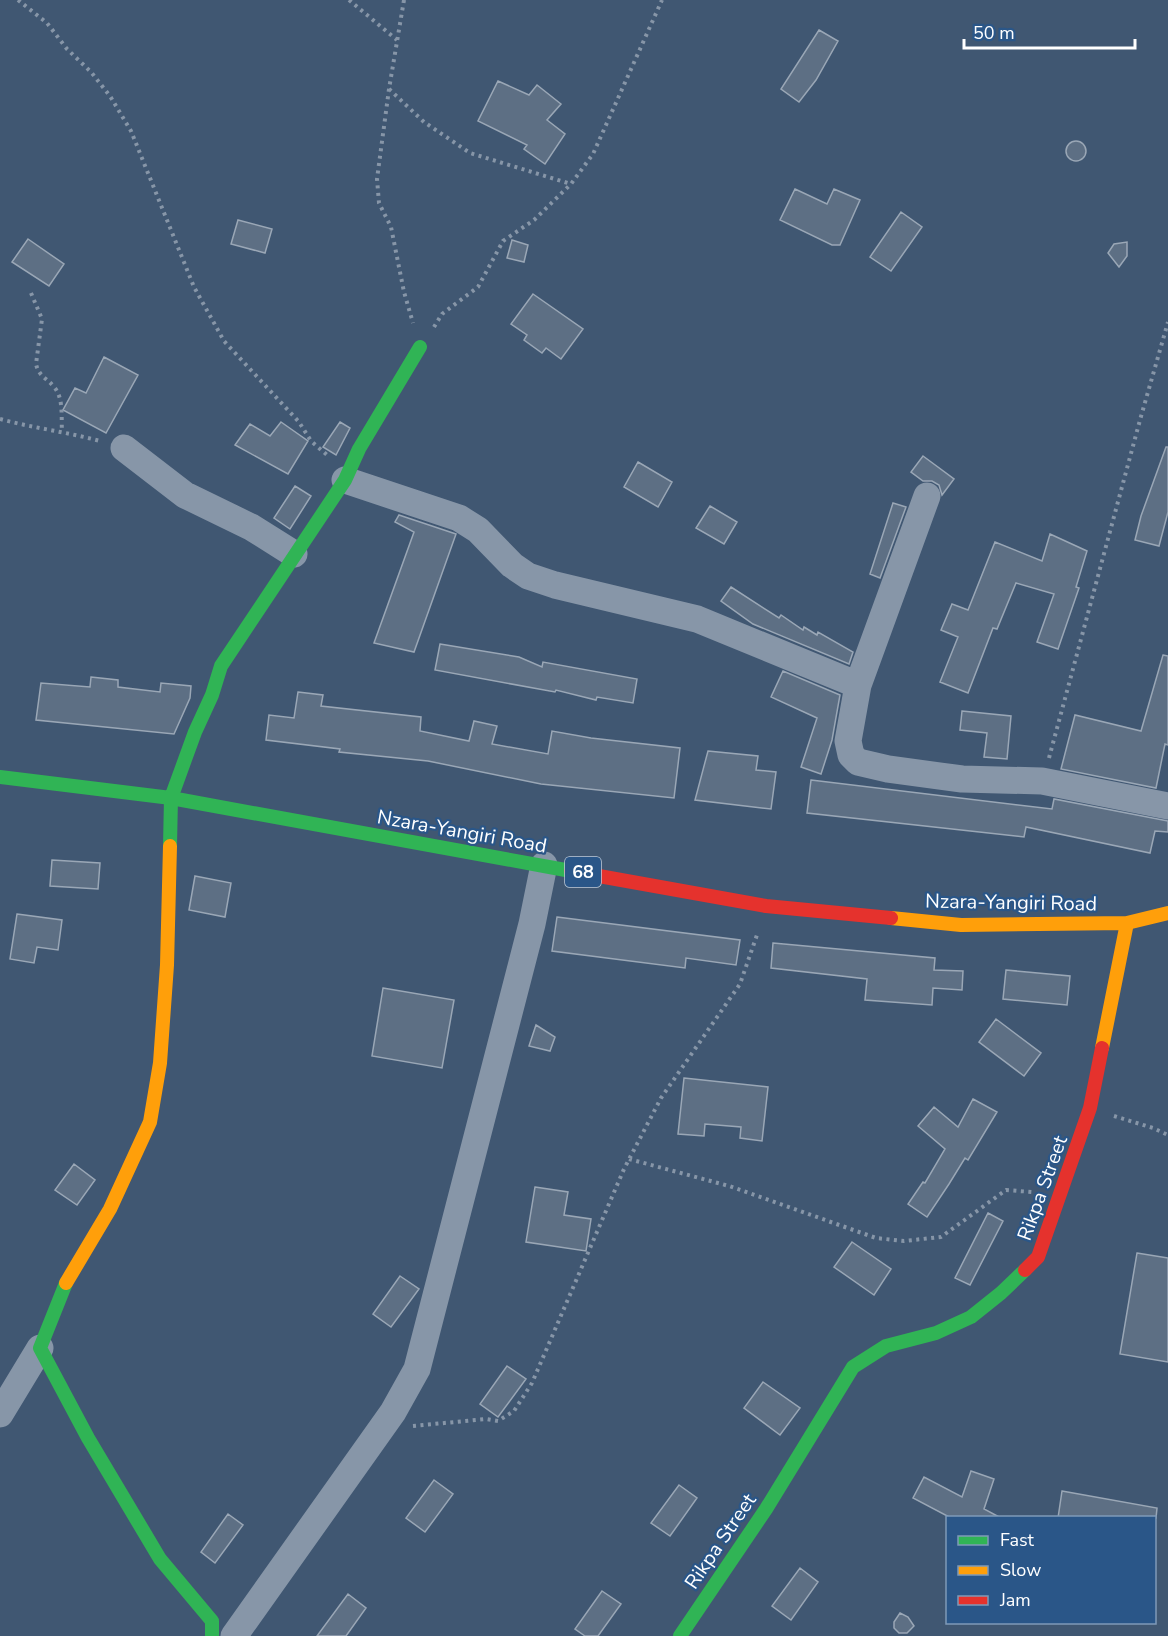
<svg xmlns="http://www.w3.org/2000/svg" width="1168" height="1636" viewBox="0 0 1168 1636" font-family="'Nunito Sans',sans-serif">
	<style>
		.building { fill: #5d6f84; stroke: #9aa7b6; stroke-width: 1.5 }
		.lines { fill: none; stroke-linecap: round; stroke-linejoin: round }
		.path { stroke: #8796a8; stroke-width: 4; stroke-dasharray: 3 4.5; stroke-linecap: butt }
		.street { stroke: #8796a8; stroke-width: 27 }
		.fast { stroke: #30b455; stroke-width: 14 }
		.slow { stroke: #ff9f0a; stroke-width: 14 }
		.jam { stroke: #e5322d; stroke-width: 14 }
		.labels { text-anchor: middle; stroke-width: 4.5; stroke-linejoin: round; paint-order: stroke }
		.shield { fill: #2a5688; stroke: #bfccdb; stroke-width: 1.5 }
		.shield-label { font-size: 18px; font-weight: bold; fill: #fff }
		.street-label { font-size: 20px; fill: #fff; stroke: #2a5688 }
	</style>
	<rect width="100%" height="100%" fill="#405772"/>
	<!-- building -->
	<path class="building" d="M819 30 838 41 816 80 799 102 781 89Z
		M498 81 529 95 537 85 561 104 547 120 565 134 545 164 524 149 527 145 478 121Z
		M1066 151a10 10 0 1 1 20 0a10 10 0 1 1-20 0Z
		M795 189 827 204 834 189 860 200 840 245H832L780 220Z
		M901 212 922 227 891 271 870 257Z
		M238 220 272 229 265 253 231 244Z
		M28 239 64 264 49 286 12 262Z
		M512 240 528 245 524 262 507 258Z
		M1127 242V256L1119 267 1108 253 1114 244Z
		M533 294 583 329 561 359 546 348 542 353 524 340 527 335 511 324Z
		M104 357 138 375 106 433 63 410 75 388 86 393Z
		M281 422 308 441 288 474 235 445 250 424 270 436Z
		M340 422 350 428 336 455 323 447Z
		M1166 447H1168V512L1159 546 1135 540 1141 516Z
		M923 456 954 479 942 495 939 485 932 481H923L911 472Z
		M638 462 672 482 658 507 624 487Z
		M295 486 311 496 290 529 274 518Z
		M893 503 906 507 880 578 870 574Z
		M710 506 737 522 724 544 696 528Z
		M399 515 456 534 414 652 374 643 414 532 395 522Z
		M1050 534 1087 551 1076 587 1079 588 1058 649 1037 642 1054 594 1016 583 997 629 993 628 968 693 940 682 958 637 941 630 952 604 968 610 995 542 1042 561Z
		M731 587 779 618 781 615 803 630 804 627 817 635 818 632 853 652 849 664 753 624 721 601Z
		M440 644 519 657 542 667 543 662 637 679 633 703 597 697 596 700 556 690 555 692 435 670Z
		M1163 655 1168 656V745L1165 744 1156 788 1061 769 1075 715 1141 731Z
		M783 671 840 695 832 740 821 774 801 767 817 718 771 697Z
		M91 677 118 680V687L160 692 161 683 191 686 190 698 174 734 36 720 41 683 90 687Z
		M298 692 323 695 321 706 421 717 420 731 469 741 474 721 497 726 492 744 548 754 552 731 591 738 680 748 674 798 541 784 428 761 339 752 340 749 266 740 269 715 294 718Z
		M962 711 1011 716 1007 759 984 757 987 733 960 730Z
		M708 751 758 756 756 770 776 772 771 809 695 800Z
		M811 780 1052 809 1054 799 1168 821V832L1155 831 1150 853 1026 827 1024 837 807 813Z
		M52 860 100 863 98 889 50 886Z
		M195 876 231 883 225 917 189 910Z
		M17 914 62 920 58 950 37 947 34 963 10 959Z
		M557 917 740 940 736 965 686 958 685 968 552 951Z
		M773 943 935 958 934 970 963 971 962 990 933 988 932 1005 865 1000 867 979 771 968Z
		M1006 970 1070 976 1067 1005 1003 999Z
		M383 988 454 1000 442 1068 372 1056Z
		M996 1019 1041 1053 1024 1076 979 1042Z
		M536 1025 555 1037 550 1051 529 1046Z
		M684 1078 768 1087 762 1141 740 1138 741 1127 705 1124 704 1136 678 1134Z
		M973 1099 997 1112 968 1160 965 1158 949 1184 927 1217 908 1204 923 1182 925 1183 945 1149 918 1126 934 1107 958 1127Z
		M74 1164 95 1180 77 1205 55 1190Z
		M535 1187 568 1192 564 1215 591 1219 586 1251 526 1242Z
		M988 1213 1003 1221 970 1285 955 1278Z
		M852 1242 891 1269 874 1295 834 1267Z
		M1137 1253 1168 1258V1362L1120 1354Z
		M400 1276 419 1289 391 1327 373 1314Z
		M507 1366 526 1379 498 1417 480 1404Z
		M763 1382 800 1408 780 1435 744 1408Z
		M971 1471 994 1479 984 1509 1001 1518H951L913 1498 924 1477 962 1497Z
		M434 1480 453 1494 425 1532 406 1518Z
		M679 1485 697 1498 670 1536 651 1523Z
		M1062 1491 1157 1508 1156 1518H1058Z
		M228 1514 243 1525 215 1563 201 1552Z
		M800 1568 818 1582 791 1620 772 1606Z
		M602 1591 621 1604 598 1636H585L575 1629Z
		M348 1594 366 1608 346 1636H317Z
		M900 1613 908 1617 914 1626 907 1633H899L894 1628V1622Z"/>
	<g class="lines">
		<!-- path -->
		<path class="path" d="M18 0 47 23 67 49 91 72 110 96 131 131 194 287 224 341 299 422 311 441 327 455
			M349 0 397 40
			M404 0 389 89 377 179 379 203 391 227 404 292 413 323
			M389 89 424 122 470 153 571 184
			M31 293 42 319 36 364C39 377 47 378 54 387 64 398 61 418 62 431
			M434 327 442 314 478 287 503 241 534 220 571 184 593 154 662 0
			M0 419C33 428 67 432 100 441
			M1049 758 1140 420 1168 322
			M1114 1116 1153 1128 1168 1135
			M629 1159 729 1186 876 1238 904 1241 941 1237 1006 1190 1032 1192
			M413 1426 486 1419 498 1421 514 1411 532 1383 624 1169 661 1098 740 984 758 932"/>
		<!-- street -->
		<path class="street" d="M124 448 185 495 251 527 294 554
			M345 480 459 518 478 530 512 565 528 576 555 585 697 619 858 685
			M927 496 858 685 848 741 851 755 858 762 888 769 962 779 1042 781 1168 806
			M0 1414 40 1348
			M234 1636 393 1412 417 1369 532 924 544 865"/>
		<!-- fast -->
		<path class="fast" d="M0 777 171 798 571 871
			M170 846 171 798 195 732 212 695 221 666 345 480 359 449 420 347
			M66 1283 40 1348 88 1438 160 1559 212 1621V1636
			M680 1636 766 1509 853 1367 886 1346 936 1333 971 1317 1001 1293 1025 1270"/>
		<!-- slow -->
		<path class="slow" d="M891 918 961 925 1127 923 1168 913
			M1102 1048 1127 923
			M66 1283 110 1209 150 1122 160 1063 167 965 170 846"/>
		<!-- jam -->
		<path class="jam" d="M571 871 766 906 891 918
			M1025 1270 1038 1257 1090 1108 1102 1048"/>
	</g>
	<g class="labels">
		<!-- shield labels -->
		<rect class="shield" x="565" y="857" width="36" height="30" rx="4.5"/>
		<g class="shield-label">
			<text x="583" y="878">68</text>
		</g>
		<!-- street labels -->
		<g class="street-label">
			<text transform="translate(462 831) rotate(10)" y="7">Nzara-Yangiri Road</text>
			<text transform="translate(1011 902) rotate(1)" y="7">Nzara-Yangiri Road</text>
			<text transform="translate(1042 1188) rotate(-70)" y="7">Rikpa Street</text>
			<text transform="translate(720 1541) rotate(-56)" y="7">Rikpa Street</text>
		</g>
	</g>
	<!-- legend -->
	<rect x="946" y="1516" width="210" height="108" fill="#2a5688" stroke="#7f9ab8" stroke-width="1.5"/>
	<rect x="958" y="1536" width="30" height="9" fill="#30b455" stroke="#7f9ab8" stroke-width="1.5"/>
	<text x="1000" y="1546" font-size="18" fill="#ffffff">Fast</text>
	<rect x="958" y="1566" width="30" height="9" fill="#ff9f0a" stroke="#7f9ab8" stroke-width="1.5"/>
	<text x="1000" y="1576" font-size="18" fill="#ffffff">Slow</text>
	<rect x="958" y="1596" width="30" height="9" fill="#e5322d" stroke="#7f9ab8" stroke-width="1.5"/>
	<text x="1000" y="1606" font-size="18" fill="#ffffff">Jam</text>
	<!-- scale -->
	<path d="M964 39v9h171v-9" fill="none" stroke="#ffffff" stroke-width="3"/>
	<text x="973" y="39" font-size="18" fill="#ffffff" stroke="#2a5688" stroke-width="4.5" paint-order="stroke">50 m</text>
</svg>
